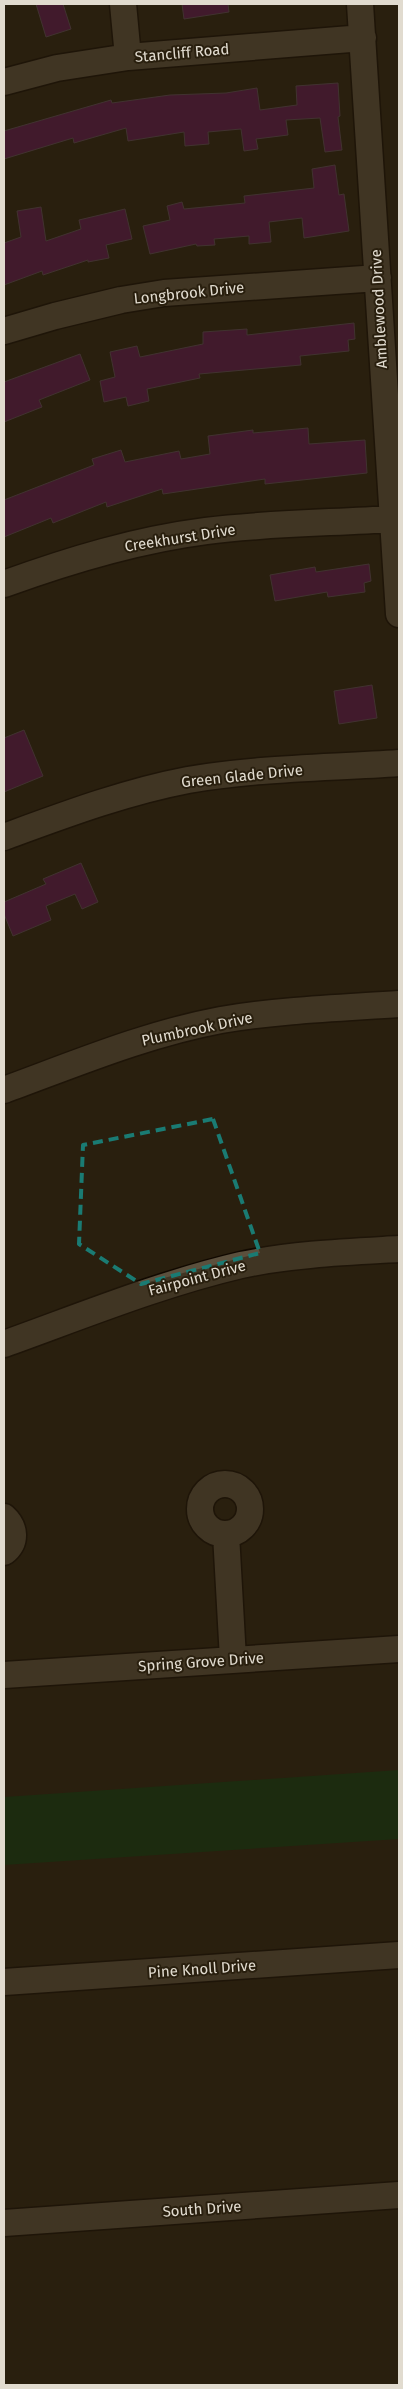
<svg xmlns="http://www.w3.org/2000/svg" width="403" height="2389" viewBox="0 0 403 2389" font-family="'Fira Sans',sans-serif">
	<style>
		.green { fill: #0d3a10 }
		.building { fill: #5d1550; stroke: #5d4a58 }
		.lines { fill: none; stroke-linecap: round; stroke-linejoin: round }
		.minor-casing { stroke: #110900; stroke-width: 29 }
		.minor { stroke: #5b503d; stroke-width: 26 }
		.marked { fill: none; stroke: #1a7b73; stroke-width: 4; stroke-dasharray: 10 6; stroke-linejoin: round }
		.labels { text-anchor: middle; stroke-width: 4; stroke-linejoin: round; paint-order: stroke }
		.street-label { font-size: 15px; fill: #e1dbcf; stroke: #291f0e }
	</style>
	<rect width="100%" height="100%" fill="#291f0e"/>
	<!-- green -->
	<path class="green" d="M399 1770V1839L4 1865V1797Z"/>
	<!-- building -->
	<path class="building" d="M36 4H63L71 29 46 37Z
		M182 4H228L229 12 184 19Z
		M338 83 340 116 338 117 342 150 325 152 320 118 286 120 288 135 256 139 258 149 244 151 241 129 208 132 209 144 185 146 184 132 128 141 126 128 74 143 73 138 4 159V131L111 100 112 103 170 95 226 93 257 88 260 110 297 105 296 86Z
		M335 165 339 195 344 194 349 231 304 238 302 218 269 222 271 242 249 244V236L214 239 215 245 197 246 196 244 150 254 143 226 170 220 167 206 182 202 184 209 245 203 244 196 314 188 312 169Z
		M41 207 46 241 81 229 79 220 125 209 132 239 106 245 109 258 88 262V260L43 275 42 271 4 285V243L21 237 17 211Z
		M354 323 355 339 348 340 349 351 300 356 301 365 199 374 200 378 147 389 149 401 128 406 126 397 104 402 100 381 115 377 110 352 137 346 140 357 203 344V332L247 329V335Z
		M80 354 90 380 39 400 42 407 4 422V382Z
		M308 428 309 444 365 440 367 473 265 484V479L163 494 162 489 107 507 106 502 53 523 51 518 4 537V500L94 465 92 459 121 450 125 462 179 451 181 459 210 454 208 436 253 430V433Z
		M369 564 371 581 364 583 365 592 328 597 327 592 275 601 270 575 315 567 316 572Z
		M372 685 377 718 339 724 334 691Z
		M24 730 43 776 4 792V738Z
		M81 863 98 902 82 909 75 894 46 906 51 920 13 936 4 914V902L46 884 43 879Z"/>
	<g class="lines">
		<defs>
			<path id="minor" d="M123 4 128 57
				M360 4 399 614
				M4 82 57 68 128 57 363 38
				M4 331 55 316 121 300 164 293 378 278
				M4 584C70 560 136 540 206 531 267 523 330 523 392 519
				M4 837C64 815 125 792 188 780 257 768 329 768 399 763
				M4 1090C75 1064 146 1034 221 1020 280 1010 340 1008 399 1004
				M4 1344C82 1316 160 1284 241 1265 293 1254 346 1252 399 1249
				M200 1509a25 25 0 1 1 50 0a25 25 0 1 1-50 0Z
				M4 1517C15 1527 17 1542 4 1552
				M226 1534 233 1659
				M4 1675 399 1649
				M4 1982 399 1955
				M4 2223 399 2195"/>
		</defs>
		<!-- minor casing -->
		<use href="#minor" class="minor-casing"/>
		<!-- minor -->
		<use href="#minor" class="minor"/>
	</g>
	<!-- marked area -->
	<path d="M0 0H403V2389H0ZM213 1119 260 1253 141 1284 79 1244 83 1145Z" fill="#291f0e" fill-opacity=".55" fill-rule="evenodd"/>
	<path class="marked" d="M213 1119 260 1253 141 1284 79 1244 83 1145Z"/>
	<g class="labels">
		<!-- street labels -->
		<g class="street-label">
			<text transform="translate(182 53) rotate(-5)" y="5">Stancliff Road</text>
			<text transform="translate(189 293) rotate(-6)" y="5">Longbrook Drive</text>
			<text transform="translate(379 309) rotate(-93)" y="5">Amblewood Drive</text>
			<text transform="translate(180 538) rotate(-9)" y="5">Creekhurst Drive</text>
			<text transform="translate(242 776) rotate(-6)" y="5">Green Glade Drive</text>
			<text transform="translate(197 1029) rotate(-12)" y="5">Plumbrook Drive</text>
			<text transform="translate(197 1278) rotate(-15)" y="5">Fairpoint Drive</text>
			<text transform="translate(201 1662) rotate(-4)" y="5">Spring Grove Drive</text>
			<text transform="translate(202 1969) rotate(-4)" y="5">Pine Knoll Drive</text>
			<text transform="translate(202 2209) rotate(-4)" y="5">South Drive</text>
		</g>
	</g>
	<!-- border -->
	<rect width="403" height="2389" fill="none" stroke="#e1dbcf" stroke-width="10"/>
</svg>
